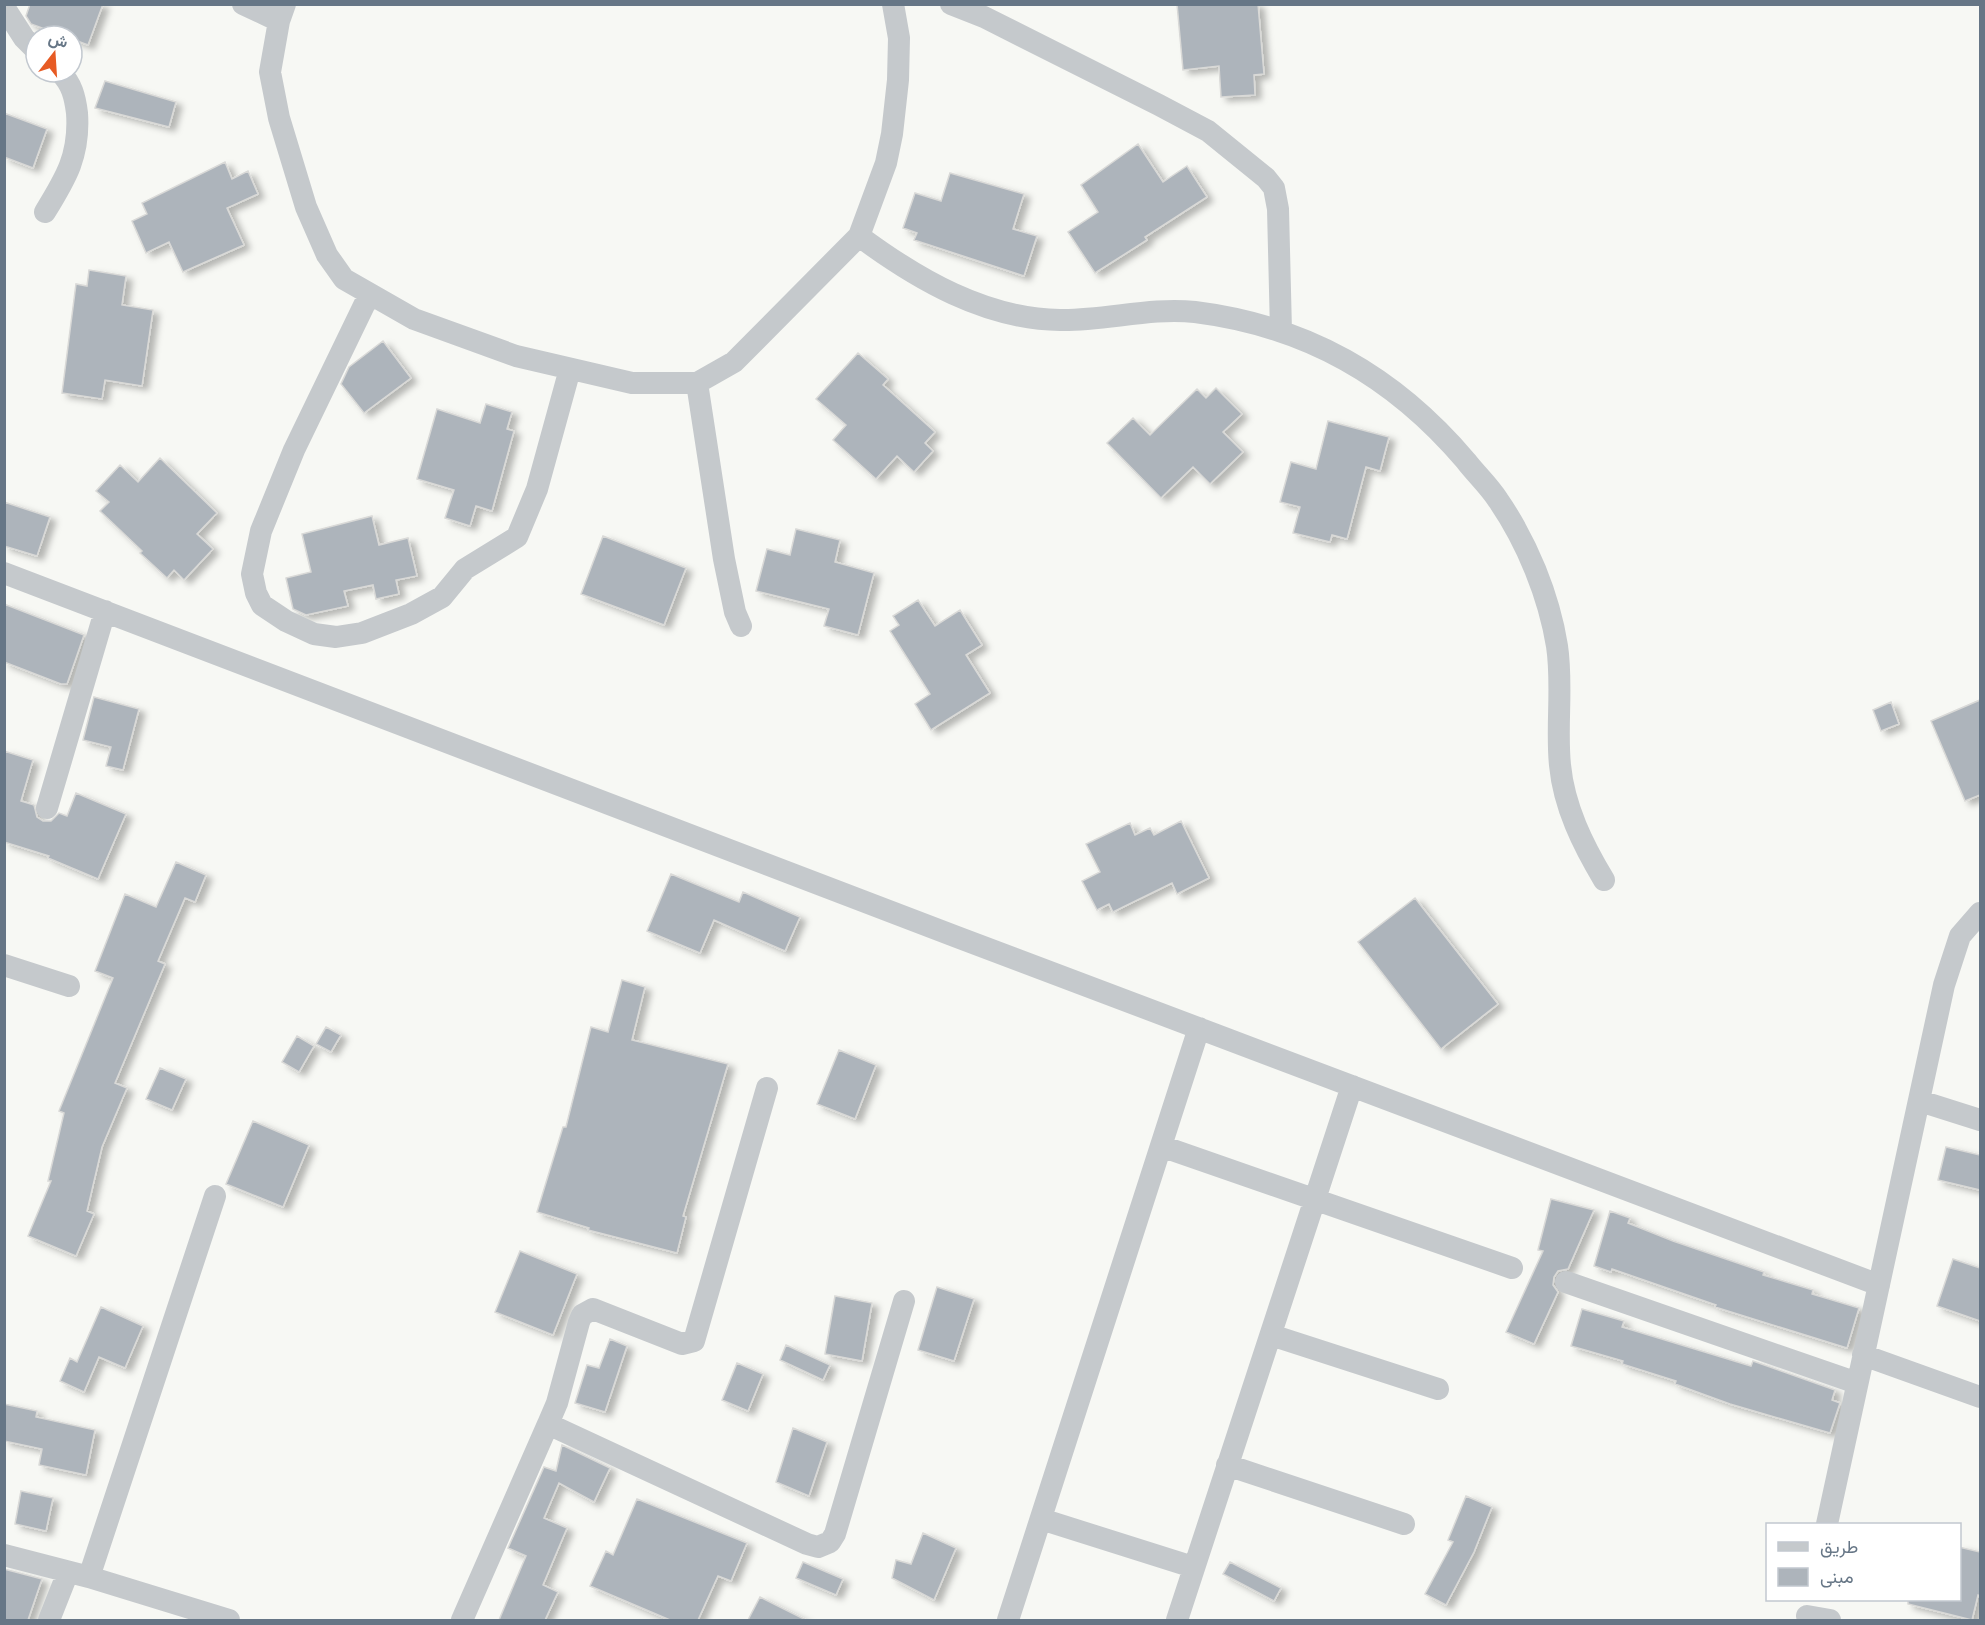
<svg xmlns="http://www.w3.org/2000/svg" width="1985" height="1625" viewBox="0 0 1985 1625" font-family="Arial,Vazirmatn,sans-serif">
	<style>
		.building { fill: #adb4bb; stroke: #d9d9d7; stroke-width: 1.5; filter: url(#shadow) }
		.lines { fill: none; stroke-linecap: round; stroke-linejoin: round }
		.minor { stroke: #c5c9cc; stroke-width: 22 }
	</style>
	<defs>
		<filter id="shadow"><feDropShadow dx="6" dy="4" stdDeviation="3" flood-color="#0004"/></filter>
	</defs>
	<rect width="100%" height="100%" fill="#f7f8f4"/>
	<!-- building -->
	<path class="building" d="M30 4H103L88 45 72 39V36H64L31 24 26 16Z
		M1177 4H1258L1264 74 1254 75 1255 95 1221 97 1219 66 1183 70Z
		M105 81 176 102 169 127 95 108Z
		M4 113 47 129 33 168 4 157Z
		M1138 144 1163 182 1187 166 1207 197 1145 237 1147 240 1095 273 1068 232 1098 212 1081 185Z
		M225 162 232 179 248 171 258 194 227 208 244 245 183 272 169 242 146 253 132 221 147 214 142 203Z
		M950 173 1024 194 1013 229 1037 236 1024 276 914 240 917 233 903 228 915 193 941 201Z
		M89 270 126 276 122 305 153 310 142 386 105 380 102 399 62 393 76 284 87 286Z
		M383 341 411 378 364 413 341 384 349 367Z
		M858 353 888 379 883 385 935 432 925 443 933 451 914 472 897 456 876 479 833 440 846 425 816 399Z
		M1216 388 1242 414 1223 432 1243 452 1210 484 1193 467 1161 498 1107 443 1133 418 1150 435 1197 389 1206 398Z
		M486 404 512 412 507 429 514 431 492 511 476 506 470 526 445 518 454 490 417 479 437 409 480 423Z
		M1328 421 1389 437 1380 471 1366 467 1347 539 1332 535 1330 542 1293 533 1300 507 1280 502 1291 462 1316 469Z
		M160 458 217 513 197 534 213 549 184 580 174 570 167 578 140 553 142 551 100 511 109 502 96 491 120 465 138 482Z
		M4 502 50 517 37 556 4 546Z
		M372 516 379 545 408 538 417 576 396 580 399 594 376 599 373 585 344 591 348 606 306 615 293 609 286 578 311 572 302 534Z
		M796 529 840 540 835 562 874 573 858 635 824 626 829 609 756 591 767 549 790 555Z
		M603 536 686 568 664 625 581 594Z
		M918 600 935 626 960 610 982 645 966 655 990 693 931 730 915 704 930 694 890 631 899 625 893 616Z
		M4 604 84 635 67 684H61L4 662Z
		M94 697 139 709 123 770 106 766 111 747 83 740Z
		M1980 700V795L1965 801 1931 721Z
		M1891 702 1899 724 1881 731 1873 710Z
		M4 751 33 760 21 801 34 805 37 817 43 821H51L59 813 67 816 76 793 126 814 98 879 48 858 49 856 4 842Z
		M1181 821 1209 878 1177 894 1172 883 1113 912 1109 904 1097 910 1082 881 1100 872 1086 844 1130 823 1135 835 1150 828 1154 835Z
		M176 862 206 875 195 902 185 898 158 961 165 964 115 1083 127 1088 102 1147 87 1211 94 1214 76 1256 28 1236 51 1181H48L64 1113 59 1111 113 978 95 971 125 894 156 907Z
		M671 874 739 902 743 892 800 917 785 951 714 920 700 953 647 931Z
		M1415 898 1498 1004 1441 1049 1358 942Z
		M622 980 645 987 632 1040 728 1064 683 1216 686 1217 677 1253 588 1230 589 1228 537 1212 563 1127H566L591 1027 608 1032Z
		M326 1027 341 1035 331 1052 316 1044Z
		M297 1036 314 1046 299 1072 282 1062Z
		M839 1050 876 1065 855 1119 817 1104Z
		M160 1068 186 1079 172 1110 146 1099Z
		M253 1121 309 1145 283 1207 226 1184Z
		M1946 1147 1980 1155V1190L1938 1180Z
		M1551 1199 1594 1210 1568 1269 1558 1271 1554 1277 1553 1285 1558 1292 1534 1344 1506 1332 1543 1251 1538 1250Z
		M1610 1211 1630 1218 1628 1223 1673 1241 1764 1272 1763 1275 1813 1290 1812 1294 1859 1308 1847 1348 1715 1307 1716 1305 1612 1269 1611 1272 1594 1266Z
		M520 1251 577 1274 553 1335 495 1312Z
		M1953 1259 1980 1268V1321L1937 1306Z
		M937 1287 974 1299 954 1361 918 1350Z
		M835 1296 872 1303 862 1361 825 1354Z
		M101 1307 143 1326 125 1368 99 1357 84 1392 60 1381 70 1358 77 1362Z
		M1582 1309 1624 1321 1622 1327 1751 1366 1753 1361 1835 1390 1832 1400 1840 1403 1830 1433 1730 1404 1675 1384 1676 1381 1622 1364 1623 1361 1571 1346Z
		M610 1339 627 1346 605 1412 575 1403 587 1365 599 1368Z
		M786 1345 830 1365 823 1380 780 1360Z
		M737 1363 763 1374 748 1411 722 1400Z
		M4 1404 37 1411 36 1417 95 1430 86 1475 39 1465 42 1449 4 1441Z
		M793 1428 827 1442 809 1496 776 1482Z
		M562 1445 610 1468 594 1502 559 1483 544 1518 567 1528 543 1585 558 1592 545 1620H499L526 1556 508 1548 544 1467 556 1471Z
		M21 1491 53 1498 46 1531 15 1524Z
		M1466 1496 1492 1507 1474 1552 1446 1605 1425 1594 1453 1542 1448 1540Z
		M637 1499 747 1543 731 1581 718 1576 698 1620H670L590 1586 606 1551 613 1555Z
		M923 1533 956 1548 934 1600 892 1578 896 1560 911 1564Z
		M1959 1547 1980 1552V1596L1978 1595 1972 1620 1908 1604V1599H1959Z
		M803 1562 843 1579 836 1595 796 1578Z
		M1230 1562 1281 1588 1274 1601 1223 1574Z
		M4 1569 42 1579 28 1620H4Z
		M760 1597 806 1620H748Z"/>
	<g class="lines">
		<!-- minor -->
		<path class="minor" d="M243 4 279 21
			M285 4 279 21 270 72 279 118 306 207 327 255 344 279 414 319 516 356 632 383H697L734 362 859 236 886 163 892 134 898 80 899 38 893 4
			M951 4 984 17 1159 105 1208 131 1266 178 1274 188 1278 209 1281 331
			M4 7 24 38 36 50
			M45 212C66 178 80 155 77 113 75 97 72 84 60 72
			M859 236C917 279 985 319 1060 320 1105 321 1150 307 1195 312 1306 326 1394 376 1466 461 1476 474 1489 486 1498 500 1527 542 1549 596 1557 646 1563 685 1556 727 1560 765 1564 807 1583 845 1604 880
			M369 295 294 450 261 531 252 574 256 593 262 605 286 621 314 634 336 637 362 633 411 614 442 597 465 569 517 537 537 489 570 369
			M697 383 724 559 735 612 741 626
			M4 573 957 937 1879 1285
			M47 808 105 611
			M4 965 69 986
			M1920 1101 1980 1120
			M1161 1146 1512 1268
			M1566 1282 1857 1383
			M1271 1335 1438 1389
			M1863 1355 1980 1397
			M548 1424 557 1403 579 1322 582 1315 593 1309 682 1344 694 1341 767 1088
			M1227 1465 1404 1524
			M1041 1519 1193 1567
			M1827 1524 1944 985 1960 936 1980 913
			M4 1555 89 1577 229 1620
			M89 1577 215 1196
			M1807 1616 1830 1620
			M49 1620 68 1572
			M462 1620 548 1424 807 1544 818 1547 830 1542 835 1534 904 1301
			M1008 1620 1199 1028
			M1177 1620 1352 1086"/>
	</g>
	<!-- border -->
	<rect width="1985" height="1625" fill="none" stroke="#667686" stroke-width="12"/>
	<!-- legend -->
	<rect x="1766" y="1523" width="195" height="78" fill="#ffffff" stroke="#c2c8cf" stroke-width="1.5"/>
	<rect x="1778" y="1542" width="30" height="9" fill="#c5c9cc" stroke="#c2c8cf" stroke-width="1.5"/>
	<text x="1820" y="1553" font-size="18" fill="#667686">طريق</text>
	<rect x="1778" y="1568" width="30" height="18" fill="#adb4bb" stroke="#c2c8cf" stroke-width="1.5"/>
	<text x="1820" y="1583" font-size="18" fill="#667686">مبنى</text>
	<!-- north arrow -->
	<g transform="translate(54 54) rotate(17)"><circle r="28" fill="#ffffff" stroke="#c2c8cf" stroke-width="1.5"/>
	<path d="M0-4.5L10 22L0 15L-10 22Z" fill="#e75b24"/>
	<text y="-9" font-size="16" font-weight="bold" text-anchor="middle" fill="#667686">ش</text>
	</g>
</svg>
